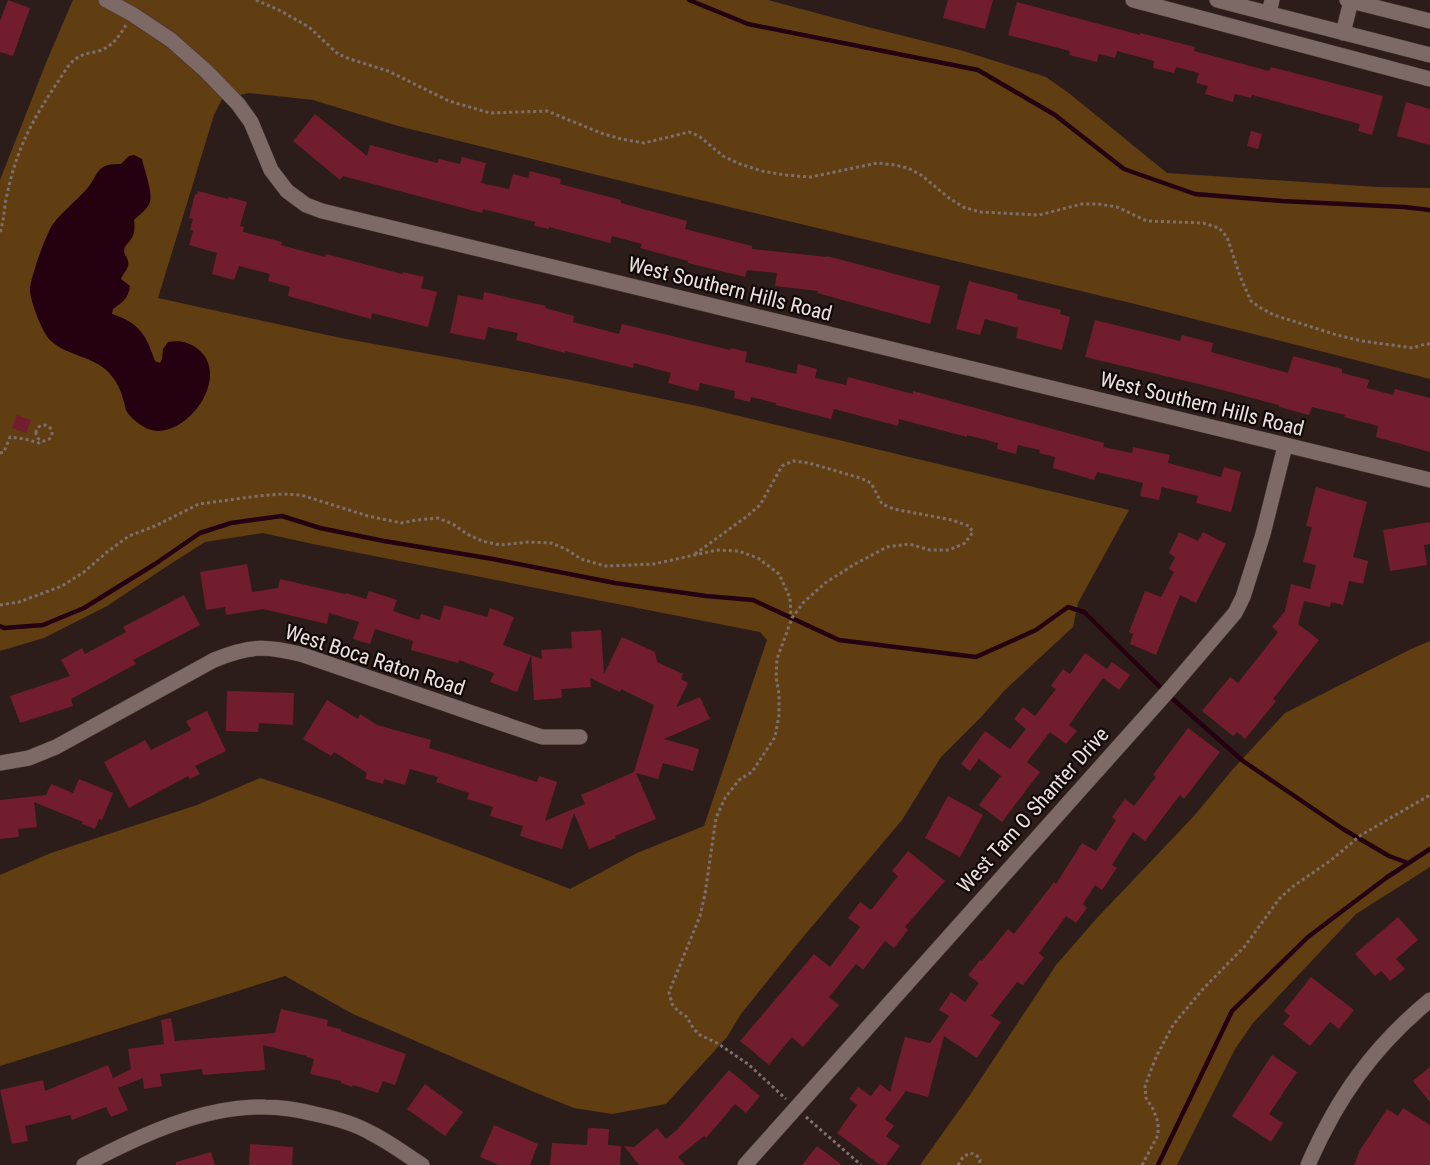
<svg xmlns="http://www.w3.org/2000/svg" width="1430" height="1165" viewBox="0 0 1430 1165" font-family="'Roboto Condensed',sans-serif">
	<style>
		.green { fill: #603e12 }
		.water { fill: #240011 }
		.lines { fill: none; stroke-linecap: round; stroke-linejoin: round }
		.stream { stroke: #240011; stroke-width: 4.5 }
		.building { fill: #711d2d }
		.minor-casing { stroke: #453735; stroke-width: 16 }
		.secondary-casing { stroke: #453735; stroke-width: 16 }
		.path { stroke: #7e6f6d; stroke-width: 3; stroke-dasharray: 3 3; stroke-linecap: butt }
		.minor { stroke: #7d6965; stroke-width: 15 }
		.secondary { stroke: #7d6965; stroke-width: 15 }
		.labels { text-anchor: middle; stroke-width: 4.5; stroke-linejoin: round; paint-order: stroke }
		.street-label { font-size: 21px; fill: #ede1df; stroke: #100908 }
	</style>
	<rect width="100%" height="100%" fill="#2d1d1a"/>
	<!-- green -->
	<path class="green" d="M73 0H768L868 27 960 50 1046 77 1070 94 1167 173 1377 187 1430 188V379L1135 304 642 186 398 126 313 100 249 93 222 99 214 115 158 298 341 338 571 380 702 407 1129 510 1078 603 1073 627 1005 690 981 717 941 757 902 820 798 943 741 1014 727 1037 666 1104 612 1114 574 1108 534 1092 353 1014 285 976 0 1066V875L51 853 197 805 260 778C365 810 468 850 570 889L637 853 704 826 767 640 760 632 308 543 263 533 205 542 172 563 107 606 44 638 0 651V180L48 58Z
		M1430 641V867L1356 914 1253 1023 1235 1049 1177 1165H920L972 1092 1056 965 1097 918 1194 816 1233 769 1285 713 1409 650Z"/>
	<!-- water -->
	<path class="water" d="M134 155 142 159C144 169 153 193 150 202 148 209 139 215 134 220 135 227 135 234 131 239 131 240 125 246 125 247 122 253 127 256 128 261 130 268 123 273 121 279L130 286C128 299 123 302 113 309L112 314C140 323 146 335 155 361L160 363 162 359 163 349 168 342C179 340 189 342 198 349 233 377 184 443 148 429 142 427 131 418 127 412 125 409 125 404 123 399 120 387 114 377 105 369 88 355 64 355 49 339 42 331 29 299 30 288 32 274 45 236 53 224 62 212 75 202 85 191 100 175 94 163 121 164L129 156Z"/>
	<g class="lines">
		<!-- stream -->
		<path class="stream" d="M689 0 748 24 978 70 1055 115 1124 169 1195 194 1282 201 1404 207 1430 210
			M0 626 4 628 43 625 84 608 155 564 200 533 231 523 282 516 320 528 384 541 493 559 615 583 706 596 753 600 839 640 976 657 1036 630 1068 607 1084 612 1166 693 1243 761 1343 829 1389 856 1408 863
			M1158 1165 1232 1011 1308 937 1386 878 1430 849"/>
	</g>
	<!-- building -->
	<path class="building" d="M8 0 30 8 13 56 0 52V21Z
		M948 0H993L985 29 943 18Z
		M1017 2 1140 35V33L1195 47 1194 51 1269 71 1271 67 1383 96 1372 135 1358 131 1360 124 1252 95 1251 98 1235 94 1233 102 1205 94 1208 86 1196 83 1199 73 1176 67 1174 73 1153 68 1154 61 1117 51 1115 58 1099 54 1097 62 1069 55 1070 51 1008 35Z
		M1406 102 1430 109V145L1397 136Z
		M315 114 367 156 370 145 437 163 439 159 460 164 462 157 486 163 481 183 509 189 513 174 528 178 530 171 561 179 560 184 621 200V203L687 221 685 229 752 246V249L827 257V256L940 286 930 324 817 293 818 291 775 286 777 273 747 270 745 277 688 263V261L640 248 642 244 612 236 610 243 549 227V229L534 226 535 222 483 209 482 213 343 176 340 180 293 141Z
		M1251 131 1262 134 1258 149 1247 146Z
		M198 191 228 199 229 197 247 202 240 226 244 227 243 232 282 242 281 245 325 257 326 254 402 274 403 272 424 277 421 288 437 292 428 327 372 313 371 319 288 296 290 287 268 281 270 274 239 266 234 280 212 274 217 253 189 245 193 231 190 230 193 219 189 218 195 194 197 195Z
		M969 281 1018 294 1017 299 1061 310 1060 314 1070 317 1062 350 1016 338 1018 328 985 319 980 335 956 329Z
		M484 292 546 306 545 308 574 316 573 322 619 334 622 324 730 350 731 348 747 352 745 362 796 374 798 364 817 369 815 378 846 385 848 377 913 394V391L1104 443 1103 447 1132 453 1133 447 1170 455 1168 463 1221 477 1224 467 1241 472 1231 512 1196 503 1198 496 1162 487 1159 500 1140 496 1143 483 1097 472 1094 480 1053 468 1055 457 1039 453 1040 450 1018 445 1016 454 997 449 998 443 967 435V437L899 419 898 426 834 409 831 419 776 405V403L751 397 750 402 734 398 735 391 700 383 698 391 668 383 671 373 634 363 633 368 565 351V353L516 340 518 333 488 327 485 340 450 333 458 295 483 300Z
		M1095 320 1180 341 1182 335 1213 343 1211 352 1288 373 1293 356 1342 369V373L1369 380 1367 388 1393 395 1395 389 1430 398V452L1376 437 1378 426 1344 417 1345 415 1312 407 1309 415 1279 407V405L1203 385 1085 357Z
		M17 415 31 420 26 433 12 428Z
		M1316 487 1367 502 1353 557 1368 561 1363 584 1349 581 1343 605 1331 602 1330 607 1304 601 1298 624 1319 640 1273 699 1276 701 1245 739 1237 732 1233 736 1202 711 1230 677 1238 683 1278 632 1272 627 1285 611 1291 584 1310 589 1316 565 1303 562 1312 527 1306 526Z
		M1430 522V544L1424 545 1427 565 1390 571 1383 530Z
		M1179 532 1198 541 1203 532 1226 544 1196 603 1180 595 1156 655 1130 644 1133 634 1129 632 1145 591 1161 597 1174 572 1169 569 1175 557 1169 553Z
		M247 564 252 592 278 588 280 579 345 594 346 593 366 599 369 591 397 600 393 611 419 620 421 614 440 620 444 605 487 617 490 608 514 617 503 645 531 655 517 692 490 682 494 673 459 660 458 663 411 650 413 641 375 629 370 644 353 639 359 622 329 613 327 624 263 609 226 615 225 607 206 610 200 572Z
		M184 595 200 625 133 660 136 664 71 699 73 706 20 723 10 696 70 676 61 660 82 648 85 654 126 632 123 627Z
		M601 630 604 674 622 637 655 652 657 662 683 674 681 679 688 683 676 707 700 697 710 719 664 739 699 749 693 771 663 763 658 779 636 773 656 819 615 836 616 838 589 849 574 813 562 849 520 836 523 826 490 816 493 807 467 799 469 793 436 782 438 777 410 769 405 785 384 779 383 784 365 779 367 773 334 752 331 756 303 739 327 700 358 719 360 714 377 725 431 740 429 748 537 782 539 776 557 782 545 821 585 804 581 795 634 772 654 705 621 689 620 692 590 678 591 687 561 689 562 698 534 700 531 655 542 659 541 650 572 648 571 632Z
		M1085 653 1107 669 1112 662 1130 675 1119 690 1103 678 1069 725 1077 731 1066 744 1050 732 1027 762 1040 772 1002 822 979 805 1001 776 979 759 970 771 961 764 985 731 1010 749 1026 729 1014 719 1023 707 1035 716 1056 689 1051 686 1063 669 1070 674Z
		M227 691 294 693 293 725 259 723 258 732 226 731Z
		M207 711 226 751 195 766 200 774 190 779 188 776 129 808 104 762 145 740 151 750 191 730 186 721Z
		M1188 728 1220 752 1184 799 1180 795 1145 841 1133 832 1112 865 1117 868 1102 890 1095 885 1083 904 1087 908 1076 923 1066 916 1039 953 1044 958 1023 985 1017 982 991 1016 1001 1022 977 1058 944 1036 928 1097 906 1091 885 1119 894 1126 886 1136 900 1146 886 1165H880L837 1133 857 1105 849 1099 858 1087 871 1096 880 1084 890 1092 905 1037 930 1043 949 1016 939 1010 951 992 965 1002 979 983 968 975 980 960 982 961 1008 929 1014 934 1054 882 1056 884 1082 843 1096 851 1116 820 1112 817 1125 799 1134 806 1156 777 1153 775Z
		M79 779 113 793 102 820 99 819 95 829 82 824 83 822 34 802 37 827 18 829 19 837 0 839V800L46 795 51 784 73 793Z
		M948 796 983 815 960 857 925 838Z
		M908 851 945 881 905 927 908 930 894 948 885 941 863 970 856 964 829 997 839 1005 803 1047 792 1037 769 1065 740 1041 814 954 830 967 860 927 848 918 860 902 871 910 898 876 892 871Z
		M1398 917 1418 940 1396 959 1405 969 1390 981 1381 971 1375 976 1355 954Z
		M1311 977 1354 1010 1339 1029 1330 1022 1310 1046 1283 1024 1290 1016 1284 1011Z
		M281 1009 328 1020 327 1026 341 1029V1031L406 1054 395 1085 383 1081 378 1093 353 1085 352 1087 341 1083V1081L310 1074 314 1059 307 1057V1056L263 1045 265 1070 203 1075 202 1069 160 1074 162 1086 144 1089 143 1078 118 1088 128 1110 111 1117 106 1107 72 1120 70 1115 25 1126 28 1141 12 1144 0 1090 43 1080 45 1091 108 1065 113 1078 131 1069 128 1049 164 1044 161 1020 171 1018 175 1041 275 1033Z
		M1272 1055 1297 1072 1269 1114 1283 1123 1271 1142 1232 1116Z
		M1430 1067V1102L1413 1081Z
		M729 1070 760 1096 746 1113 735 1104 706 1138 704 1136 678 1157 685 1165H639L624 1146 634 1147 657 1128 666 1139 678 1129Z
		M425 1084 463 1112 445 1136 407 1109Z
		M1403 1108 1430 1125V1165H1354L1360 1150 1387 1109 1398 1116Z
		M494 1125 538 1144 530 1165H499L480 1157Z
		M588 1128 609 1129 608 1145 621 1146 620 1165H550L552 1143 587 1145Z
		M250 1144 293 1147 292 1165H249Z
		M817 1146 842 1165H802Z
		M211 1152 215 1165H176V1162Z"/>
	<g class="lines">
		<defs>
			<path id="minor" d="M106 0 132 14 171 40 206 71 238 104 251 122 271 170 287 191 306 205 322 211 1430 480
				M1133 0 1430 79
				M1269 13 1272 0
				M0 763 29 758 56 747 214 660C248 646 264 645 300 654L542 737H580
				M84 1165C137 1137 204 1105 265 1107 282 1107 299 1110 315 1114 334 1118 354 1123 371 1133 389 1142 405 1154 422 1165
				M745 1165 1170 689 1235 613 1243 597 1263 534 1285 446
				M1308 1165C1337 1098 1373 1047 1430 1000"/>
			<path id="secondary" d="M1217 0 1430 55
				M1347 0 1430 21
				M1343 33 1351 1"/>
		</defs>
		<!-- minor casing -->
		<use href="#minor" class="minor-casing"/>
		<!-- secondary casing -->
		<use href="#secondary" class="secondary-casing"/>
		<!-- path -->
		<path class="path" d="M256 0 279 10 309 27 338 54 350 59 388 71 449 101 490 113 547 111 601 133 621 139 644 143 689 132 699 136 723 156 740 164 762 171 785 175 811 177 877 163 895 165 908 168 921 175 949 198 963 207 980 212 1039 215 1082 204H1099L1117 207 1147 221 1203 223 1219 228 1227 237 1240 276 1251 301 1259 307 1274 315 1337 335 1362 341 1413 348 1425 344H1430
			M0 232C3 223 4 215 5 205 6 198 8 190 10 182 19 145 34 118 55 86 61 78 66 67 74 60 80 55 88 53 96 52 111 48 118 38 126 25
			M36 433a8 8 0 1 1 16 0a8 8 0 1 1-16 0Z
			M0 453 4 452 10 437 25 439 39 443 41 440
			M695 554 746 517 760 505 782 466 793 461 809 463 860 478 871 483 882 504 894 509 952 520 969 526 973 532 965 543 949 550H930L909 544 887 547 855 564 825 583 803 603 792 618 777 659 776 677 779 694V715L775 737 752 772 739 780 725 798 716 818 705 894 700 916 669 992 672 1004 679 1012 687 1017 693 1028 700 1035 717 1043 748 1064 786 1099
			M0 605 19 602 62 586 84 572 107 552 129 536 155 526 199 504 258 496 283 494 301 495 368 516 401 523 417 520 438 518 453 524 467 534 482 541 500 545 528 542 551 543 566 549 581 559 605 566 654 564 717 550 738 551 758 558 779 574 790 598 791 617
			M806 1117 861 1165
			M958 1165 963 1157 970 1153C975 1154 977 1155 980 1160L979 1165
			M1142 1165 1158 1135V1122L1153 1109 1146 1098 1145 1086 1156 1057 1173 1025 1202 990 1245 946 1279 899 1292 887 1330 861 1361 835 1430 795"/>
		<!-- minor -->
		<use href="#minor" class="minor"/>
		<!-- secondary -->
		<use href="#secondary" class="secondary"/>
	</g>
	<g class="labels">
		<!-- street labels -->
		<g class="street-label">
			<text transform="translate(730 289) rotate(14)" y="7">West Southern Hills Road</text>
			<text transform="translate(1202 404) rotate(14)" y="7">West Southern Hills Road</text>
			<text transform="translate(375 660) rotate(18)" y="7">West Boca Raton Road</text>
			<text transform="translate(1033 810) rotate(-48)" y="7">West Tam O Shanter Drive</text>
		</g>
	</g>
</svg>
